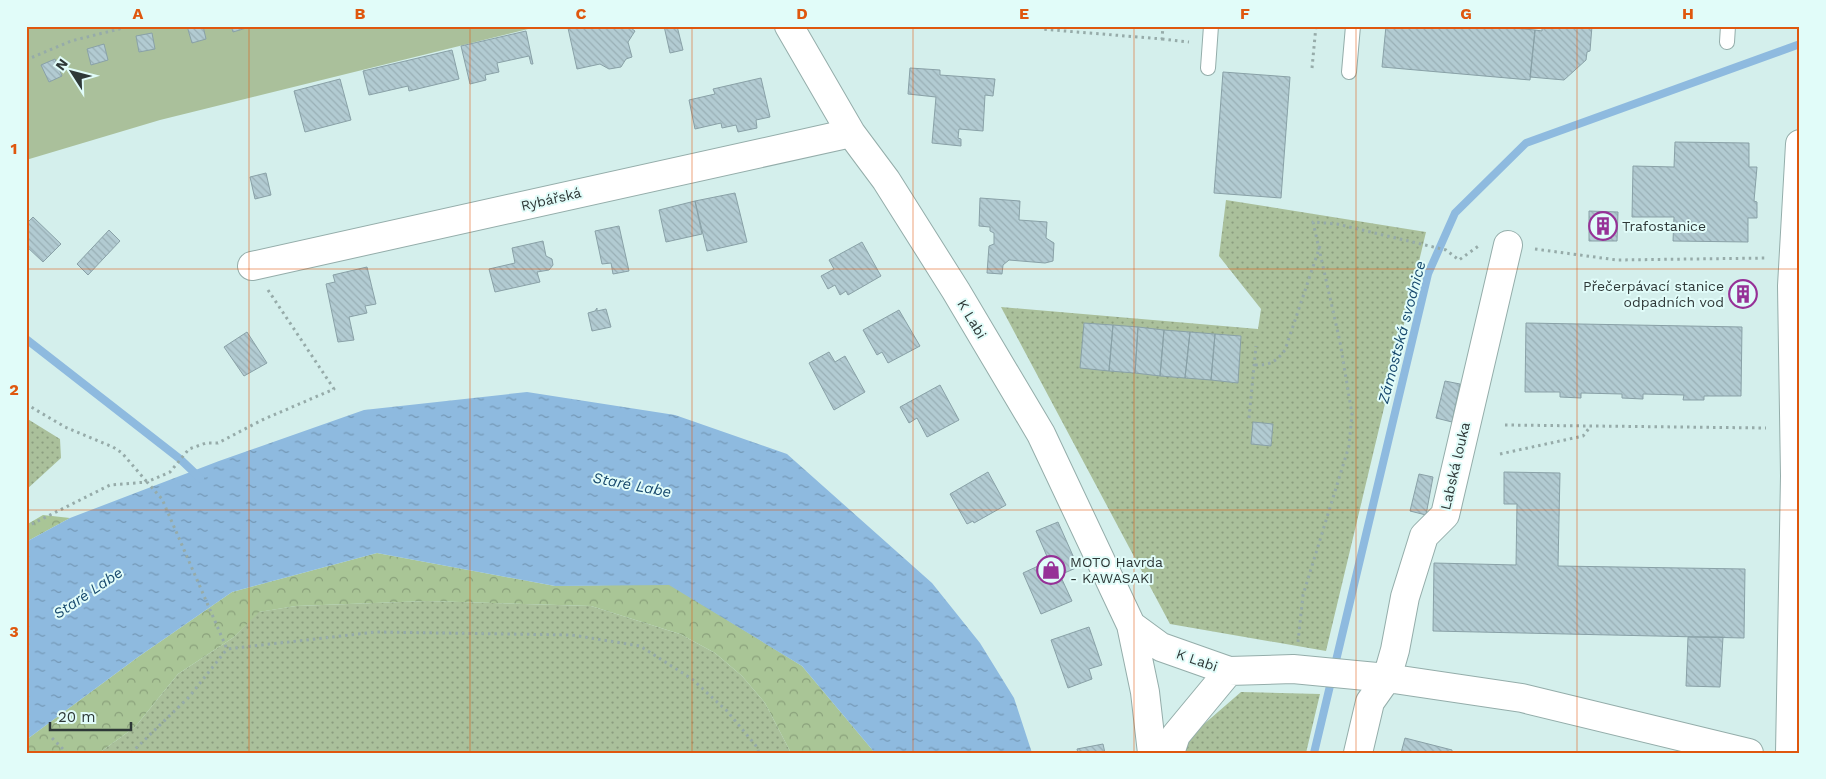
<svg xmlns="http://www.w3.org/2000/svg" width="1826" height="779" viewBox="0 0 1826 779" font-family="'Work Sans',sans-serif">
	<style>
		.grass { fill: url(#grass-dots) }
		.forest { fill: url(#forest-crowns) }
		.green { fill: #aac09b }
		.water { fill: url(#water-ripples) }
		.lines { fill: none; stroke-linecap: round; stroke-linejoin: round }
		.stream { stroke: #8ebadf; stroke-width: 8 }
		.building { fill: url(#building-back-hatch); stroke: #89a1a7 }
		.lane-casing { stroke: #94adaa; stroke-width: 16 }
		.street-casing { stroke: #94adaa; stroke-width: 30 }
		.path { stroke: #96aba9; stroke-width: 3; stroke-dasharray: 2.5 4; stroke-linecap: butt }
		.lane { stroke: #fff; stroke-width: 14 }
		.street { stroke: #fff; stroke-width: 28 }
		.grid { fill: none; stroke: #df570e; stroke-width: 1; stroke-opacity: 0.55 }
		.labels { text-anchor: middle; stroke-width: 4; stroke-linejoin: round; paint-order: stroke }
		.street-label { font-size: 14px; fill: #2e3837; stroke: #e1fcf9 }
		.poi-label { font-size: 14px; fill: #2e3837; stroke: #e1fcf9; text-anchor: start }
		.water-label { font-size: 15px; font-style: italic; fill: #184a6e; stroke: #e1fcf9 }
		.neatline { fill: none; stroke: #df570e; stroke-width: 2 }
		.grid-label { font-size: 16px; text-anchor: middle; font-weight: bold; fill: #df570e }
	</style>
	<defs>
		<pattern id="grass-dots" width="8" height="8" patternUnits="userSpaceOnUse" patternTransform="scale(1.25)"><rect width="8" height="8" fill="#aac09b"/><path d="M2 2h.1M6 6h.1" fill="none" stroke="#8b9d7f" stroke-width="1.8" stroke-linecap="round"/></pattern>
		<pattern id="forest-crowns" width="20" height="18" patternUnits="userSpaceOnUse" patternTransform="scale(1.25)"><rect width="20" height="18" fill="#a9c596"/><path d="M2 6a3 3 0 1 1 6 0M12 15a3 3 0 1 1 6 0" fill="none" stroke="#8aa17b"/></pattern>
		<pattern id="water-ripples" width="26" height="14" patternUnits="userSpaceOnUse" patternTransform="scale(1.25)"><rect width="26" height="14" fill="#8ebadf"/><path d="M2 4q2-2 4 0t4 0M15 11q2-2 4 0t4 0" fill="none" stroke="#7498b6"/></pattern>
		<pattern id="building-back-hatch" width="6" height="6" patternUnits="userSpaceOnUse" patternTransform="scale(1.25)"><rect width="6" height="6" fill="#b2cbd2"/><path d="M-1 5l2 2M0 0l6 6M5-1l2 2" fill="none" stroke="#99afb5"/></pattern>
	</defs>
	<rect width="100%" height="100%" fill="#d4efec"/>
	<!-- grass -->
	<path class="grass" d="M1226 200 1426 232 1326 651 1170 624 1001 307 1258 329 1261 309 1219 256Z
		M26 418 60 439 61 458 26 490Z
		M427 601 591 606 680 634 715 653 742 676 765 703 791 753H99L135 727 178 674 234 637 258 612 296 606Z
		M1241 692 1320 694 1306 753H1180L1188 738Z"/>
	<!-- forest -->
	<path class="forest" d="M43 515 70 518 26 542V525Z
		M377 553 555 586 669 584 802 666 875 753H791L765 703 742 676 715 653 680 634 591 606 427 601 296 606 259 612 234 637 178 674 135 727 99 753H26V740L138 657 232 592Z"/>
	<!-- green -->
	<path class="green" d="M26 26H540L160 120 26 160Z"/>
	<!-- water -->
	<path class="water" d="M527 392 675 415 787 454 932 583 980 643 1014 698 1032 753H875L802 666 669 585 555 586 377 553 232 592 138 657 26 740V542L70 518 219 461 364 410Z"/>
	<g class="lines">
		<!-- stream -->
		<path class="stream" d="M26 339 180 459 200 478
			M1314 753 1428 274 1455 213 1526 143 1800 44"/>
	</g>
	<!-- building -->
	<path class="building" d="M187 26H203L206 39 192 43Z
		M231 26H253L233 32Z
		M576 26H628L635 31 628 42 632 57 626 59 621 67 609 69 600 64 577 69 568 28Z
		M664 26H677L683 50 670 53Z
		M1386 26H1491L1535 30 1530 80 1382 67Z
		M1542 26H1592L1590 51 1587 52 1586 60 1564 80 1530 77 1535 30 1542 31Z
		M526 31 533 64H531L529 56 497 63 499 72 485 75 486 80 470 84 461 46Z
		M152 33 155 49 139 52 136 36Z
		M104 44 108 60 91 65 87 49Z
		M452 50 459 79 409 91 408 86 369 95 363 71Z
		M55 59 62 76 49 82 41 65Z
		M910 68 940 70V75L995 79 993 96 985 95 983 131 959 129 958 138 961 139V146L932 143 936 97 908 94Z
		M1223 72 1290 77 1281 198 1214 193Z
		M761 78 770 117 756 120 757 128 738 132 736 125 722 128 721 123 695 129 689 100 715 94 713 89Z
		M340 79 351 120 305 132 294 91Z
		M1675 142 1749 143V167H1757L1754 201 1757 202V218H1748V242L1673 241 1674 217H1632L1633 166 1674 167Z
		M266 173 271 195 255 199 250 177Z
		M735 193 747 242 707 251 695 201Z
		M980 198 1020 201 1019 220 1047 222 1046 238 1054 243 1053 261 1045 263 1009 260 1003 265 1002 274 987 273 989 246 994 244V233L990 231V227L979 226Z
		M695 201 702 234 666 242 659 210Z
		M1589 211 1618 212 1617 241H1589Z
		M33 217 61 244 43 262 26 246V224Z
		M619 226 629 271 613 274 611 263 602 264 595 231Z
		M109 230 120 241 88 275 77 264Z
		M543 241 546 256 552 259 553 265 549 270 537 272 540 282 495 292 489 269 515 263 512 248Z
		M862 242 881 276 848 295 846 291 840 295 835 285 828 289 821 276 834 269 829 260Z
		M367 267 376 304 365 306 367 313 349 317 354 340 338 342 326 284 335 282 333 275Z
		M1738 287 1749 288 1747 302 1737 301Z
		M597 308V311L606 309 611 327 592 331 588 313 595 311Z
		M899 310 920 346 888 363 882 352 877 355 863 330Z
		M1084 323 1113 325 1109 371 1080 368Z
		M1526 323 1742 327 1741 396H1704V400H1683L1684 395 1643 394V399L1622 398V394L1581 393V398L1560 397V392H1525Z
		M1113 325 1138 327 1135 373 1109 371Z
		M1138 327 1164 330 1160 376 1135 373Z
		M1164 330 1190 332 1185 378 1160 376Z
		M247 332 267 363 244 376 224 347Z
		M1190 332 1215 334 1211 380 1185 378Z
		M1215 334 1241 336 1238 383 1211 380Z
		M829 352 835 362 845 356 865 392 834 410 809 363Z
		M1445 381 1460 384 1452 422 1436 418Z
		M940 385 959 420 927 437 917 418 909 423 900 407Z
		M1253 422 1273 424 1271 446 1251 444Z
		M988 472 1006 505 974 523 973 521 967 524 950 494Z
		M1504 472 1560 473 1558 566 1745 569 1744 638 1433 631 1434 563 1516 565 1517 504H1504Z
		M1419 474 1433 477 1426 515 1410 511Z
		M1058 522 1078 567 1060 575 1072 601 1041 614 1023 573 1049 561 1036 531Z
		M1089 627 1102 665 1089 669 1092 679 1068 688 1051 640Z
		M1688 637H1723L1720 687 1686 686Z
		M1405 738 1452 750V753H1401Z
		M1103 744 1105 753H1078L1077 749Z"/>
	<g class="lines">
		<defs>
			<path id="lane" d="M1727 42 1728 26
				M1208 68 1211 26
				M1349 72 1353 26"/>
			<path id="street" d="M789 26 851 133 886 180 956 291 1041 434 1131 625 1145 692 1152 753
				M252 266 851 133
				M1131 625 1161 647 1229 671 1293 669 1387 678 1522 698 1749 753
				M1170 753 1176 735 1229 671
				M1358 753 1370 702 1387 678 1395 650 1405 597 1424 536 1445 515 1508 245
				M1790 753 1795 476 1792 286 1800 144"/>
		</defs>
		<!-- lane casing -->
		<use href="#lane" class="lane-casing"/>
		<!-- street casing -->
		<use href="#street" class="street-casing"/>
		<!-- path -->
		<path class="path" d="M1042 26 1041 29 1162 39 1163 26
			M1162 39 1189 42
			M26 60 71 41 131 26
			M1312 68 1316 26
			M1535 249 1617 260 1768 258
			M268 290 334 389 262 420 218 443H206L189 449 170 472 147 482 162 499 227 649 376 632 572 635 640 646 692 679 727 711 757 747 759 753
			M1255 365C1270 365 1276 362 1285 350L1320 246
			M26 404 65 427 113 447 122 453 147 482
			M1249 418 1256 346
			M1505 425 1766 428
			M1500 454 1583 436 1590 427
			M26 527 110 485 147 482
			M1298 642 1303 595 1349 446 1352 414 1340 342 1313 222 1337 224 1446 250 1459 260 1480 245
			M52 738 67 753
			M131 753 189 697 227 649"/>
		<!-- lane -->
		<use href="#lane" class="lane"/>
		<!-- street -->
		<use href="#street" class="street"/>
	</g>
	<!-- grid -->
	<path class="grid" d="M249 26V753M470 26V753M692 26V753M913 26V753M1134 26V753M1356 26V753M1577 26V753M26 269H1800M26 510H1800"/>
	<!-- icons -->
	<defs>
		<symbol id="building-ring" viewBox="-11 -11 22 22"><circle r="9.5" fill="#e1fcf9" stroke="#963197" stroke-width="1.5"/><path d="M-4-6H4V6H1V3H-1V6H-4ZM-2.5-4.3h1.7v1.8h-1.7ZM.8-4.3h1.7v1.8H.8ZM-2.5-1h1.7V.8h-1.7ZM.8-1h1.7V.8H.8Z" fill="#963197"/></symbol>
		<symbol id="shop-ring" viewBox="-11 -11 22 22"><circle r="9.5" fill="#e1fcf9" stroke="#963197" stroke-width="1.5"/><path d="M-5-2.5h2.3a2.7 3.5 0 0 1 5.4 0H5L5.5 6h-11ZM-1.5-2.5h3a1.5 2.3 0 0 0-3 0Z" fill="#963197"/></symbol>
	</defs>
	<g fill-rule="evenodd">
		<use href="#building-ring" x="1587" y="210" width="32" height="32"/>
		<use href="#building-ring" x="1727" y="278" width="32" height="32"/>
		<use href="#shop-ring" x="1035" y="554" width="32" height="32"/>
	</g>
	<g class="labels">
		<!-- street labels -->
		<g class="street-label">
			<text transform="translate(551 199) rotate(-13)" y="5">Rybářská</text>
			<text transform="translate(972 319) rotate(59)" y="5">K Labi</text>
			<text transform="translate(1455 466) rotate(-77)" y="5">Labská louka</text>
			<text transform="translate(1197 660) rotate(19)" y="5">K Labi</text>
		</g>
		<!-- poi labels -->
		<g class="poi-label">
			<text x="1622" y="231">Trafostanice</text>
			<text x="1724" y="291" text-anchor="end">Přečerpávací stanice<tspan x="1724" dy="16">odpadních vod</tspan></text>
			<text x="1070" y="567">MOTO Havrda<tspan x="1070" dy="16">- KAWASAKI</tspan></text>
		</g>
		<!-- water labels -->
		<g class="water-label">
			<text transform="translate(1402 332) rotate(-75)" y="5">Zámostská svodnice</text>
			<text transform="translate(632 485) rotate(11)" y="5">Staré Labe</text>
			<text transform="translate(88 593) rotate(-34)" y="5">Staré Labe</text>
		</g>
	</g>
	<!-- border -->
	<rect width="1826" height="779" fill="none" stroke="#e1fcf9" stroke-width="55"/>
	<!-- north arrow -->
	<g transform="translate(72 72) rotate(306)" stroke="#e1fcf9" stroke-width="4" paint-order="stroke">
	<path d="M0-4L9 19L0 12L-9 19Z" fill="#2e3837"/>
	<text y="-8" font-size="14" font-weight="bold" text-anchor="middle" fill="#2e3837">N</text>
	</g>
	<!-- scale -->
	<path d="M50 722v8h81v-8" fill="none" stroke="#2e3837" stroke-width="2.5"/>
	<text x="58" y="722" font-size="15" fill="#2e3837" stroke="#e1fcf9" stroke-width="4" paint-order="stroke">20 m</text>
	<rect x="28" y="28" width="1770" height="724" class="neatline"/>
	<g class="grid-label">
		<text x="138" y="19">A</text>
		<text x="360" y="19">B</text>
		<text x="581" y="19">C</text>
		<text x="802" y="19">D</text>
		<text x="1024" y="19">E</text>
		<text x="1245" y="19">F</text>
		<text x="1466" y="19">G</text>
		<text x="1688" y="19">H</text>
		<text x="14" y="154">1</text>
		<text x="14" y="395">2</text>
		<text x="14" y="637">3</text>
	</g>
</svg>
